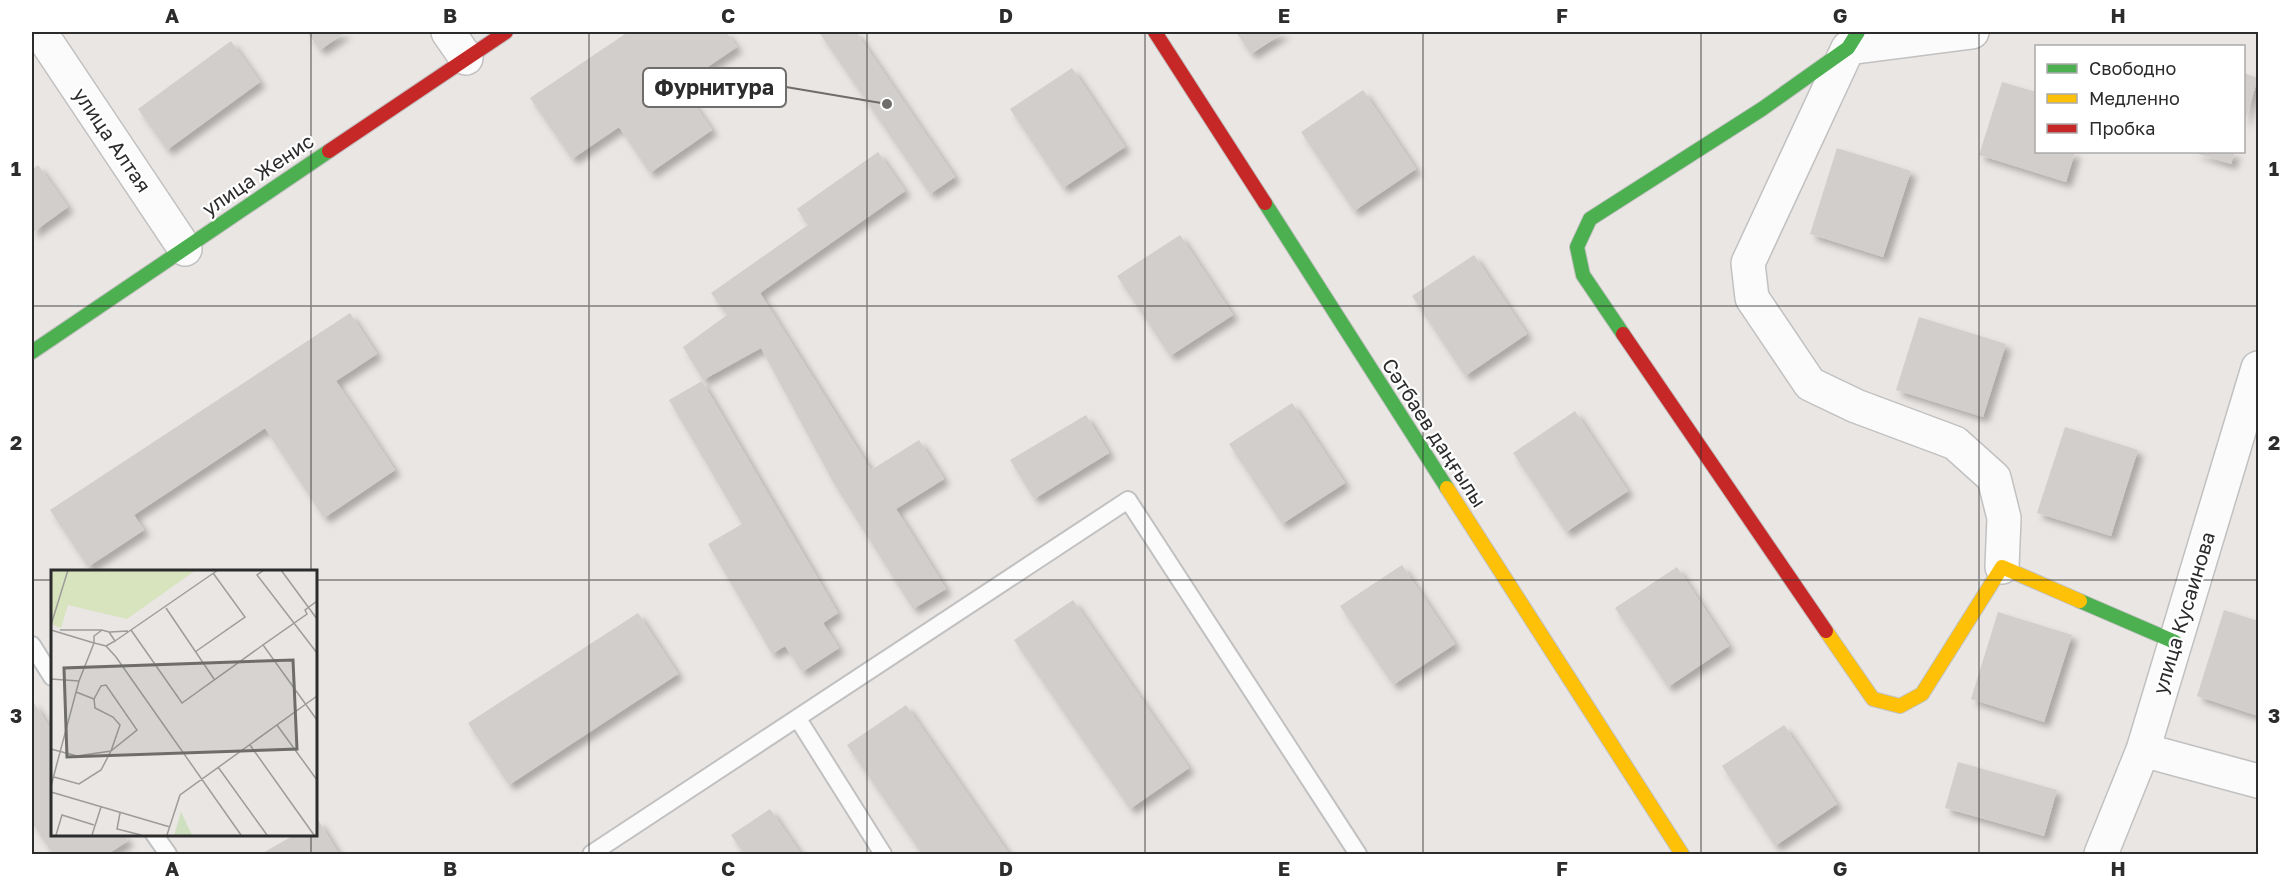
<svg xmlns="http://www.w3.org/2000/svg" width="2290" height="886" viewBox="0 0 2290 886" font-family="'Golos Text',sans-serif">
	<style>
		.building { fill: #d1cecc; filter: url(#shadow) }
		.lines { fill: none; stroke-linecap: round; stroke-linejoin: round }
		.lane-casing { stroke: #c2c1c1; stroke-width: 20 }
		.street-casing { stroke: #c2c1c1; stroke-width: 36 }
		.fast-casing { stroke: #c2c1c1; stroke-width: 16 }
		.slow-casing { stroke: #c2c1c1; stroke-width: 16 }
		.jam-casing { stroke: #c2c1c1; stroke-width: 16 }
		.lane { stroke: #fcfbfb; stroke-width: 16 }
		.street { stroke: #fcfbfb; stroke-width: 33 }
		.fast { stroke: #4caf50; stroke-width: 14 }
		.slow { stroke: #ffc107; stroke-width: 14 }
		.jam { stroke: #c62828; stroke-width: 14 }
		.grid { fill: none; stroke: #2c2c2c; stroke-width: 1.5; stroke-opacity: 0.55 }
		.labels { text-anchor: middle; stroke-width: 4.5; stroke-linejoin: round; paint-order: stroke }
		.street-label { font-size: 20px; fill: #2c2c2c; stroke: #fff }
		.inset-road { fill: none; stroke: #9d9c9a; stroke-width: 1.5 }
		.view { fill: #6e6d6c; fill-opacity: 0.15; stroke: #6e6d6c; stroke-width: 3 }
		.inset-edge { fill: none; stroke: #2c2c2c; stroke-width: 3 }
		.leader { fill: none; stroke: #6e6d6c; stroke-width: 2 }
		.callout-dot { fill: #6e6d6c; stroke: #fff; stroke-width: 2 }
		.callout { fill: #fff; stroke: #6e6d6c; stroke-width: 2 }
		.callout-label { font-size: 21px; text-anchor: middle; font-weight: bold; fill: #2c2c2c }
		.neatline { fill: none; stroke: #2c2c2c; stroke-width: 2 }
		.grid-label { font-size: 20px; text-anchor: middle; font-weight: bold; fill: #2c2c2c }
	</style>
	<defs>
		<filter id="shadow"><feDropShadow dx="5.5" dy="5.5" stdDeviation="3" flood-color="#0004"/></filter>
	</defs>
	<rect width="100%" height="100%" fill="#e9e6e3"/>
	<!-- building -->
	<path class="building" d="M307 32H346L320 50Z
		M628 32H726L737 47 681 85 712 130 650 173 619 127 572 159 530 98Z
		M819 32H856L955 177 930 194Z
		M1236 32H1285L1251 54Z
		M231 41 260 82 167 150 138 109Z
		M1072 68 1125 147 1063 188 1010 109Z
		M2244 73 2258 78 2244 124Z
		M2002 82 2036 92V152H2075L2066 182 1979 155Z
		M1363 90 1416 169 1354 211 1301 132Z
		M1837 148 1911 171 1883 257 1810 234Z
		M878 152 905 191 760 293 871 470 919 440 944 479 896 509 946 589 913 609 833 482 761 348 703 380 683 347 727 315 711 293 808 225 797 209Z
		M2192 152H2235L2231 164Z
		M38 165 68 207 32 233V170Z
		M1180 235 1233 315 1170 356 1117 276Z
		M1474 255 1527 334 1465 376 1412 296Z
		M350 313 377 354 336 381 395 470 324 518 265 428 134 515 144 530 88 567 50 510Z
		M1919 317 2006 344 1983 417 1896 390Z
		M702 381 838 613 823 623 839 648 802 672 785 646 772 654 708 544 742 524 669 400Z
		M1292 403 1345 483 1282 524 1229 444Z
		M1575 411 1628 491 1566 532 1513 453Z
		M1086 415 1109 453 1034 499 1010 460Z
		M2065 427 2138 450 2111 536 2037 513Z
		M1402 565 1455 644 1393 685 1340 606Z
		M1677 567 1729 646 1668 687 1615 608Z
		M1073 600 1189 768 1130 809 1014 640Z
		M2224 610 2258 621V716L2197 696Z
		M1998 612 2072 635 2044 722 1971 699Z
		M638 613 678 674 509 785 468 723Z
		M32 700 52 731V834H123L128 841 108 854H53L32 823Z
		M906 705 1009 854H922L847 745Z
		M1784 725 1837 804 1775 846 1722 766Z
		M1958 762 2057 790 2044 836 1945 808Z
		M770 809 801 854H744L731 835Z
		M318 820 339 854H261L296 834H315V822Z"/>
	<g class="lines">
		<defs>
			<path id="lane" d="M32 645 52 677
				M798 719 883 854
				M154 834 168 854
				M591 854 1128 500 1358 854"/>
			<path id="street" d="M40 32 185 249
				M448 32 466 58
				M1972 32 1848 48 1748 263 1752 298 1810 384 1856 406 1955 443 1994 478 2004 518 2002 567
				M2143 750 2258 781
				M2101 854 2143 750 2258 368"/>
			<path id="fast" d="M1265 203 1447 488
				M1623 334 1583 275 1577 247 1590 219 1762 109 1848 48 1858 32
				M32 352 329 151
				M2080 601 2175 642"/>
			<path id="slow" d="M1447 488 1682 854
				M1826 631 1873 699 1900 706 1922 694 2002 567 2080 601"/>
			<path id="jam" d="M1155 32 1265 203
				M329 151 506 32
				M1623 334 1826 631"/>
		</defs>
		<!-- lane casing -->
		<use href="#lane" class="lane-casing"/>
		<!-- street casing -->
		<use href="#street" class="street-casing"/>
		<!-- fast casing -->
		<use href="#fast" class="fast-casing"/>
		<!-- slow casing -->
		<use href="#slow" class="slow-casing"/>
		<!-- jam casing -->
		<use href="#jam" class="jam-casing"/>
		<!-- lane -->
		<use href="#lane" class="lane"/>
		<!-- street -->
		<use href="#street" class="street"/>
		<!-- fast -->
		<use href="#fast" class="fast"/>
		<!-- slow -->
		<use href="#slow" class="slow"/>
		<!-- jam -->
		<use href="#jam" class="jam"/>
	</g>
	<!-- grid -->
	<path class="grid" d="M311 32V571M589 32V854M867 32V854M1145 32V854M1423 32V854M1701 32V854M1979 32V854M32 306H2258M32 580H52M315 580H2258M311 834V854"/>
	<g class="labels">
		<!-- street labels -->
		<g class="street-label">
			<text transform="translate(112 140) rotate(56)" y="7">улица Алтая</text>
			<text transform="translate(258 175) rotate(-34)" y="7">улица Женис</text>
			<text transform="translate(1434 433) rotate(57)" y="7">Сәтбаев даңғылы</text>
			<text transform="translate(2184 613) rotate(-73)" y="7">улица Кусаинова</text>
		</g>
	</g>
	<!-- overview -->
	<g transform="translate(51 570)">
		<rect width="266" height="266" fill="#e9e6e3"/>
		<path d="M130 242 141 265H123Z" fill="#cfe0c0"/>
		<path d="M0 0H145L76 49 17 35 10 58 0 54Z" fill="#d7e4be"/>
		<path class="inset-road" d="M213 0 206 5 266 83M230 0 266 49M266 31 254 40 256 44 212 75 266 150M115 38 163 109M0 55 17 0M0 60 43 73 28 111 0 216M9 60H51M80 60 131 133 212 75M59 62 77 61M64 71 167 0M55 76 64 71 58 62 51 60 43 66V73L55 76 65 87 190 265M144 82 194 47 162 3M0 109 28 111M226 155 266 210M199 175 263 265M0 179 26 186 60 181 69 155 62 147 44 138 43 129M167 197 216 265M3 207 28 214 50 200 60 181 86 160 55 115 50 116 43 129 25 122M0 222 119 257M69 243 66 259 90 265M5 265 11 245 43 255M41 265 50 237M116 265 129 225 266 126"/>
		<path class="view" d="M242 90 246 179 16 187 13 98Z"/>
		<rect width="266" height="266" class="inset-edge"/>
	</g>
	<!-- callouts -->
	<path class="leader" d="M887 104L786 87"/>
	<circle class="callout-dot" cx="887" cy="104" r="6"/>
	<rect class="callout" x="643" y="68" width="143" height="39" rx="6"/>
	<g class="callout-label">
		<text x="714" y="95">Фурнитура</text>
	</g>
	<!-- border -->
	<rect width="2290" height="886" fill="none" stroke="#ffffff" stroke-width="66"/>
	<!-- legend -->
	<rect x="2035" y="45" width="210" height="108" fill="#ffffff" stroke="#ababab" stroke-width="1.5"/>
	<rect x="2047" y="64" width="30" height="9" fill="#4caf50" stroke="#ababab" stroke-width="1.5"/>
	<text x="2089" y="75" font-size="18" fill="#2c2c2c">Свободно</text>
	<rect x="2047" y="94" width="30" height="9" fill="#ffc107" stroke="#ababab" stroke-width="1.5"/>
	<text x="2089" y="105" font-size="18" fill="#2c2c2c">Медленно</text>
	<rect x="2047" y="124" width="30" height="9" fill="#c62828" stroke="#ababab" stroke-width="1.5"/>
	<text x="2089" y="135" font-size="18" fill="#2c2c2c">Пробка</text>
	<rect x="33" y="33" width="2224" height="820" class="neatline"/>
	<g class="grid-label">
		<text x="172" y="23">A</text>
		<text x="450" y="23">B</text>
		<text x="728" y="23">C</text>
		<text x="1006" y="23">D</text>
		<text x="1284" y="23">E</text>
		<text x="1562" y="23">F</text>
		<text x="1840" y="23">G</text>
		<text x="2118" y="23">H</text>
		<text x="16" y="176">1</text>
		<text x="2274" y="176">1</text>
		<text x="16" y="450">2</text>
		<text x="2274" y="450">2</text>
		<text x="16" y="723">3</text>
		<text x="2274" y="723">3</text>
		<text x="172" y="876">A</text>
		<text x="450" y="876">B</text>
		<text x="728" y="876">C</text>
		<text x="1006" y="876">D</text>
		<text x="1284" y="876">E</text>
		<text x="1562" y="876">F</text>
		<text x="1840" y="876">G</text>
		<text x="2118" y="876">H</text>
	</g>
</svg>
